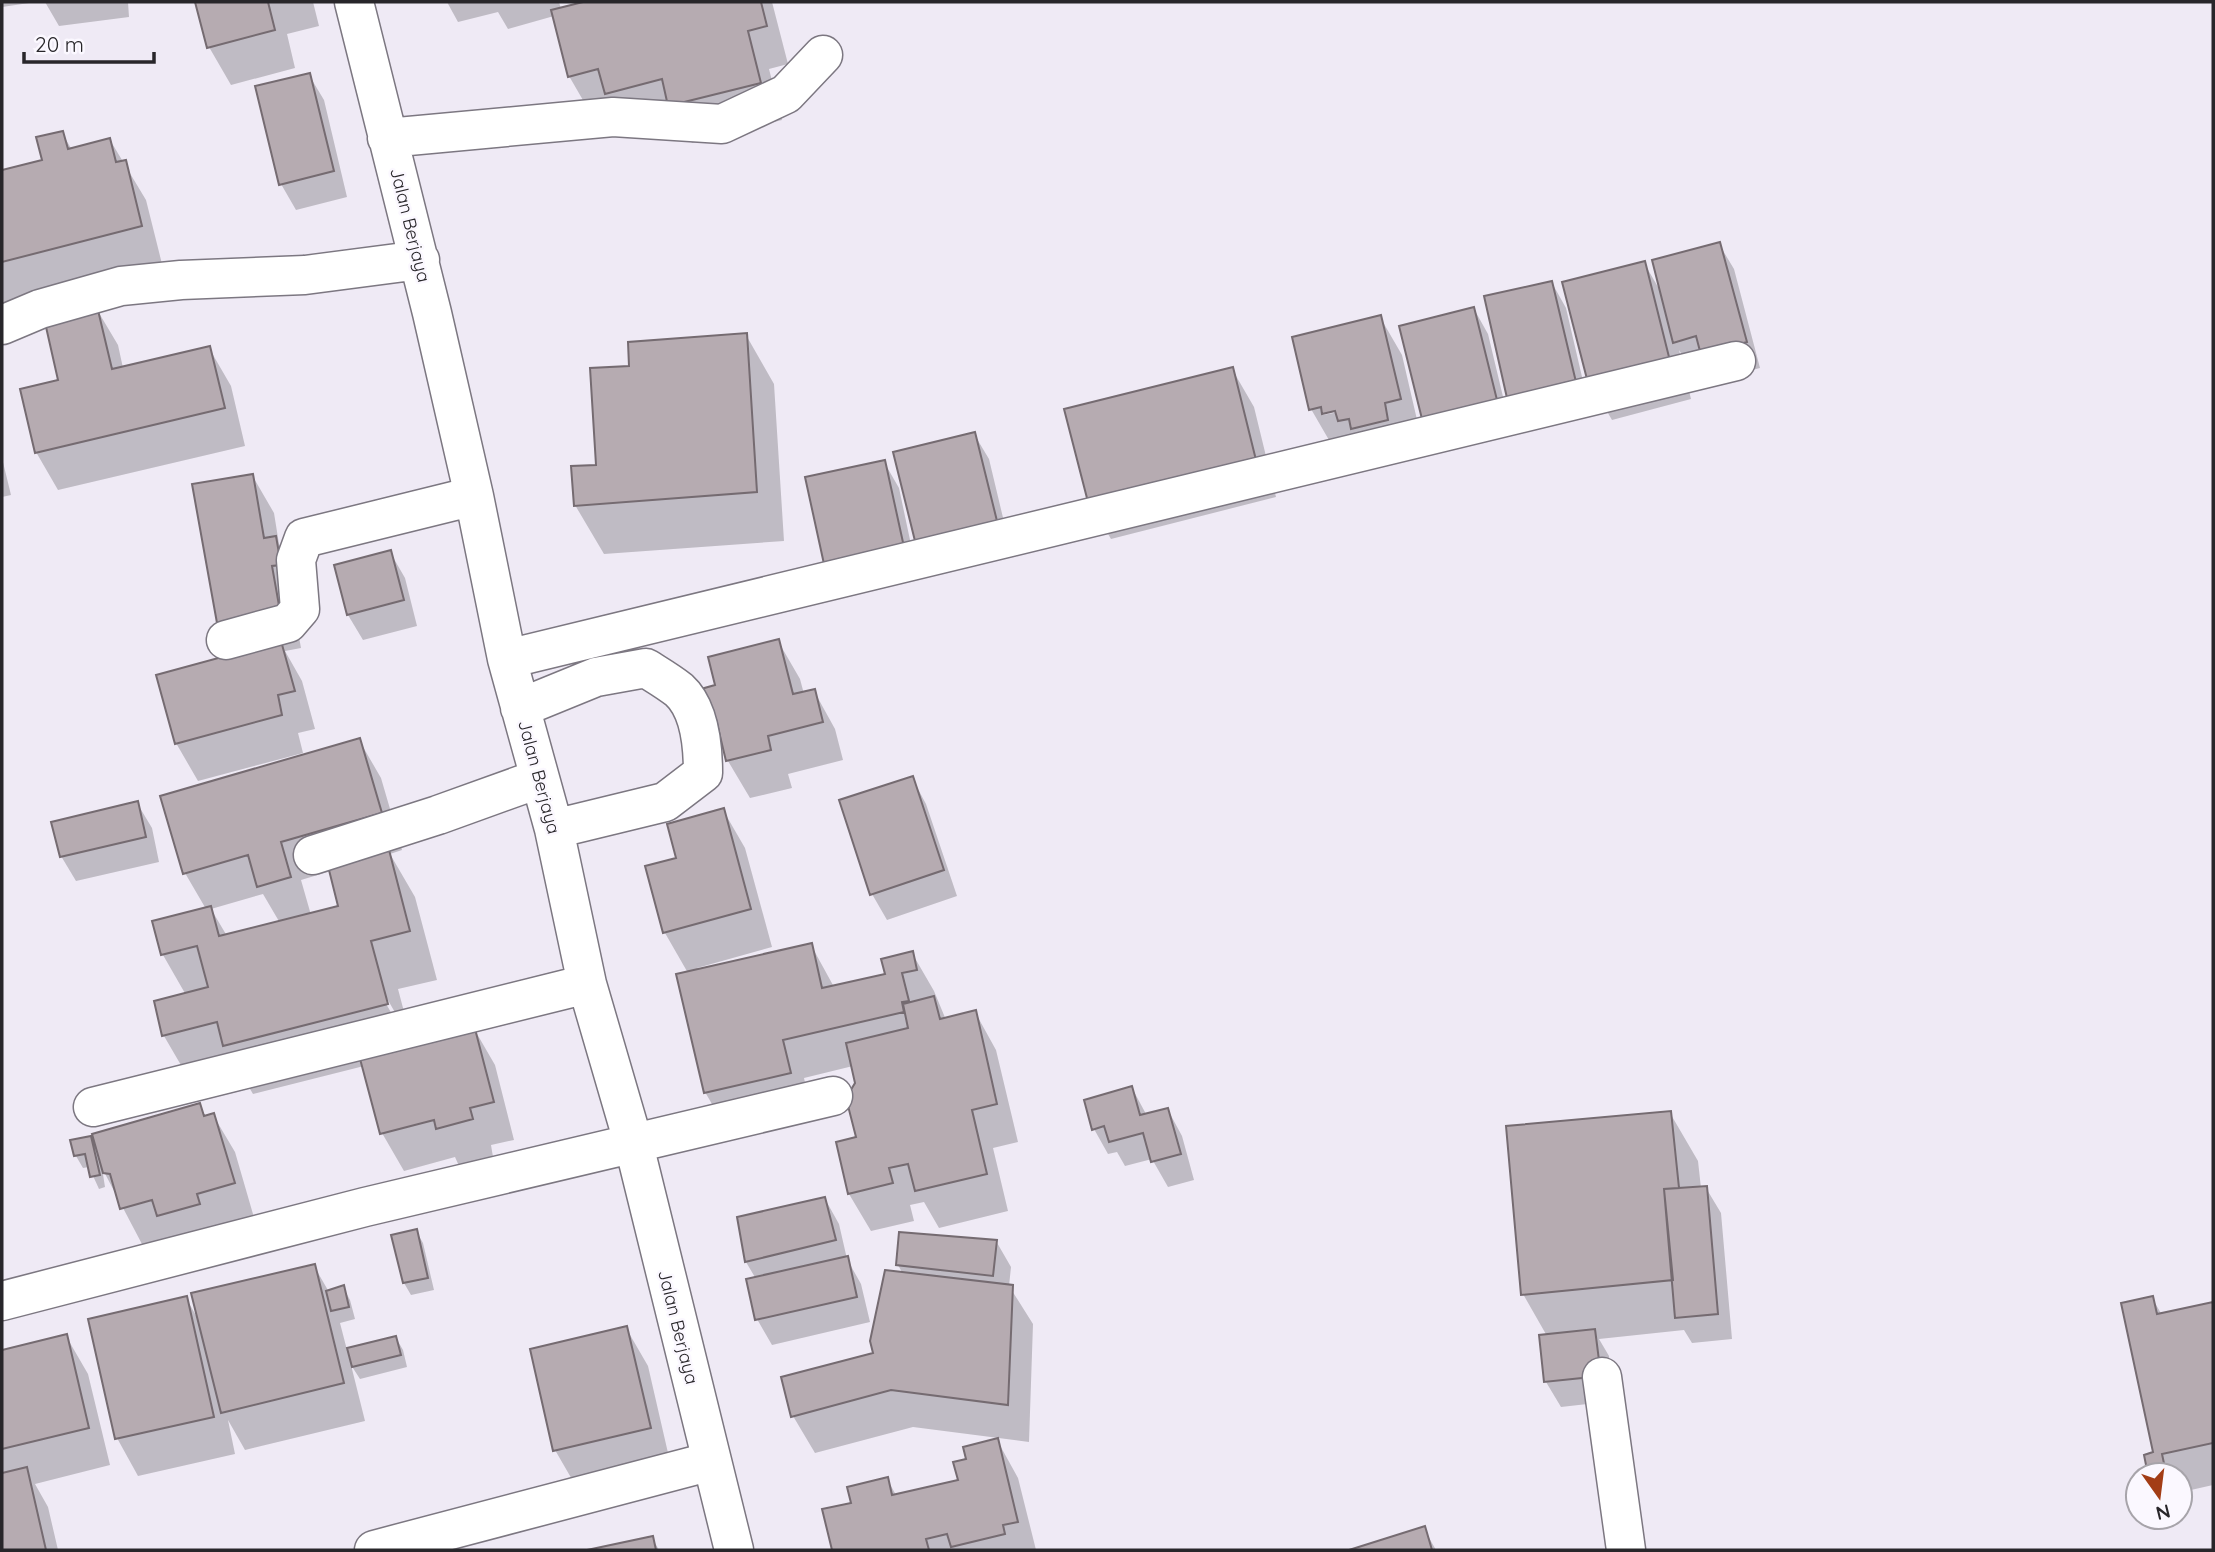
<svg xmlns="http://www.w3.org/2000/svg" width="2215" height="1552" viewBox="0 0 2215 1552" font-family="Quicksand,sans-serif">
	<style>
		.shadow { fill: #0003; fill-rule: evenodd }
		.building { fill: #b6abb1; stroke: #756b71; stroke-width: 2 }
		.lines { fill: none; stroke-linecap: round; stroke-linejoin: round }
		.minor-casing { stroke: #7c7781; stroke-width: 41 }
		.minor { stroke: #fff; stroke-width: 38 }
		.labels { text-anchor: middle; stroke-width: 5; stroke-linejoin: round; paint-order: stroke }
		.street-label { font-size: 18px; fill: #28262a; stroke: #fbf8ff }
	</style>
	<rect width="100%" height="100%" fill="#efeaf5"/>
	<!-- shadow -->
	<path class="shadow" d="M2 2H36L2 7Z
		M45 2H128L129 17 59 26Z
		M197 2H313L319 26 287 34 295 68 231 85 209 47Z
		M447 2H559L561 9 591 2H772L788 64 769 69 782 120 692 143 678 118 591 114 569 76 554 16 508 29 498 12 458 22Z
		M309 75 324 100 347 197 296 210 281 184Z
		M62 133 72 150 110 140 146 200 162 264 2 330V172L45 161Z
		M1719 244 1734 269 1760 368 1717 379 1690 368 1679 350 1691 399 1612 420 1590 382 1644 263 1661 292Z
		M1552 283 1566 308 1589 407 1487 298Z
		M96 308 118 345 123 368 209 348 231 386 245 446 58 490 36 452 60 382Z
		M1474 309 1488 334 1510 426 1439 444Z
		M1380 317 1402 355 1421 437 1333 447 1311 409ZM1343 407 1344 411 1323 415V412Z
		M746 335 774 384 784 541 604 554 575 505 598 466 631 367Z
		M1232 369 1254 407 1276 497 1111 539 1089 501Z
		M974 434 989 459 1010 547 895 453Z
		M2 458 11 495 2 497Z
		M884 462 899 488 917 573 840 589Z
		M252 475 274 513 279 544 297 576 293 604 301 648 285 651 302 681 315 729 298 733 303 753 198 781 176 743 238 655Z
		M390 552 405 578 417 626 363 640 348 615 336 566Z
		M778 641 800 679 804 694 814 691 835 729 843 760 788 774 792 788 750 798 728 761 724 743 711 720 717 686Z
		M359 740 381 778 402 850 390 854 415 897 437 980 398 989 412 1042 385 995 382 997 409 1043 473 1027 495 1065 514 1140 491 1145 493 1157 459 1166 455 1157 404 1171 382 1133 364 1066 253 1094 240 1072 192 1084 164 1036 186 995 163 955 154 923 206 909 185 873ZM331 871 340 907 311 915 301 880ZM263 894 280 923 227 936 211 909Z
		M912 778 926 804 957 896 887 920 872 894Z
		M137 803 152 828 159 862 76 881 61 856Z
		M723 810 745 848 772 947 697 968V971L811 945 834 987 887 975 912 953 934 991 946 1020 975 1012 996 1050 1018 1142 993 1148 1008 1211 939 1228 924 1202 910 1205 914 1221 871 1231 849 1194 838 1143 858 1138 857 1083 853 1066 804 1078 811 1110 727 1130 705 1092 688 973 665 933 647 868 679 859Z
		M1132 1088 1146 1114 1168 1110 1182 1136 1194 1180 1168 1187 1152 1159 1125 1166 1117 1152 1108 1154 1094 1129Z
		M199 1105 206 1117 213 1115 235 1152 255 1221 143 1246 102 1168 105 1187 99 1189 89 1167 83 1168 76 1156 90 1138 97 1150Z
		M1670 1113 1698 1161 1701 1188H1706L1721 1213 1732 1339 1692 1343 1684 1330 1599 1339 1609 1356 1614 1401 1561 1407 1546 1382 1547 1336 1523 1294Z
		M825 1199 839 1224 847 1259 861 1284 870 1322 772 1345 757 1319 756 1279 746 1262Z
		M416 1231 423 1243 434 1290 411 1295 404 1283Z
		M996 1241 1011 1267 1009 1286 1033 1324 1029 1442 913 1427 815 1453 793 1416 875 1354 903 1274 898 1265Z
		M314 1266 329 1292 343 1287 350 1300 355 1319 340 1323 347 1350 396 1338 403 1350 407 1367 360 1379 351 1365 365 1421 245 1450 228 1420 235 1454 138 1476 117 1438 186 1298 198 1319Z
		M2152 1298 2162 1315 2213 1304V1485L2182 1492 2186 1511 2180 1512V1475H2150L2146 1456 2155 1454Z
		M626 1328 648 1366 671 1466 577 1488 555 1450Z
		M66 1336 88 1374 110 1465 35 1484 48 1507 58 1550H2V1352Z
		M997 1440 1018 1478 1036 1550H833L824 1511 853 1504 887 1479 896 1495 960 1481 968 1461Z
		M1424 1529 1436 1550H1355Z
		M652 1538 659 1550H596Z"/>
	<!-- building -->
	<path class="building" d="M195 2H268L275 30 207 48Z
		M583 2H761L767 26 748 31 761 83 668 106 662 79 605 94 598 69 568 77 551 10Z
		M310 73 334 171 279 185 255 86Z
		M63 131 68 149 110 138 116 162 126 160 142 226 2 262V170L42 160 36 137Z
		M1720 242 1747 342 1701 355 1696 336 1673 343 1652 260Z
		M1645 261 1670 361 1588 383 1562 282Z
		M1552 281 1576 382 1507 398 1484 296Z
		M97 306 112 369 210 346 225 408 35 453 20 389 58 380 44 318Z
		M1474 307 1497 400 1422 419 1399 326Z
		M1381 315 1401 399 1385 403 1388 420 1351 429 1349 419 1338 421 1335 411 1322 414 1321 407 1309 410 1292 337Z
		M747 333 757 492 574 506 571 466 596 465 590 368 629 366 628 342Z
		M1233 367 1256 460 1088 502 1064 409Z
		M975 432 997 521 915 541 893 452Z
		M885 460 904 547 824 564 805 477Z
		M253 474 264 538 276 536 281 565 272 566 280 611 217 623 192 484Z
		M391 550 404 600 347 615 334 565Z
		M779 639 793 694 815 689 823 722 768 736 771 750 726 761 716 719 701 689 715 685 708 657Z
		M281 641 295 691 278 695 282 715 175 744 156 675Z
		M360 738 382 813 281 842 291 877 257 887 248 855 183 874 160 796Z
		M913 776 944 870 870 895 839 800Z
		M138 801 146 837 60 857 51 822Z
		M724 808 751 909 663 933 645 866 676 858 667 824Z
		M388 846 410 931 371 941 388 1004 223 1046 217 1022 162 1036 154 1001 208 987 197 946 161 955 152 921 211 906 219 936 338 906 327 862Z
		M812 943 822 988 885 974 881 959 913 951 917 970 902 973 909 1001 902 1002 904 1012 783 1040 791 1073 704 1093 676 974Z
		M934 996 940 1019 976 1010 997 1104 972 1110 987 1174 915 1191 908 1164 889 1168 893 1183 848 1194 836 1142 856 1137 846 1098 855 1083 846 1043 908 1028 903 1004Z
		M474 1025 494 1102 470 1108 473 1119 436 1129 434 1120 380 1134 359 1055Z
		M1132 1086 1140 1115 1168 1108 1181 1154 1151 1162 1143 1133 1109 1142 1104 1126 1092 1130 1084 1100Z
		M200 1103 204 1116 214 1113 235 1183 197 1194 200 1204 157 1216 152 1200 120 1209 110 1174 103 1173 92 1134Z
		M1671 1111 1679 1188 1664 1189 1673 1280 1521 1295 1506 1126Z
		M91 1136 100 1175 90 1177 85 1154 74 1156 70 1140Z
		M1707 1186 1718 1314 1675 1318 1664 1189Z
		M825 1197 836 1240 745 1262 737 1217Z
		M417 1229 428 1278 403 1283 391 1235Z
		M899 1232 997 1240 993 1276 896 1265Z
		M848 1256 857 1297 755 1320 746 1279Z
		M315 1264 344 1383 221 1413 191 1293Z
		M885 1270 1013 1285 1008 1405 891 1390 791 1417 781 1377 873 1353 870 1341Z
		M344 1285 349 1307 331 1311 326 1291Z
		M187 1296 214 1417 115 1439 88 1319Z
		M2153 1296 2157 1314 2213 1302V1443L2162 1454 2166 1473 2148 1475 2144 1455 2153 1452 2121 1303Z
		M627 1326 651 1428 553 1451 530 1349Z
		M1595 1329 1601 1376 1544 1382 1539 1335Z
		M67 1334 89 1428 2 1449V1350Z
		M396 1336 401 1355 352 1367 347 1348Z
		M998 1438 1018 1522 1003 1525 1005 1534 951 1547 947 1534 926 1539 929 1550H832L822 1509 851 1503 847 1487 888 1477 892 1495 958 1480 953 1462 966 1459 963 1447Z
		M27 1467 46 1550H2V1473Z
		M1425 1526 1432 1550H1349Z
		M653 1536 656 1550H587Z"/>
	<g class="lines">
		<defs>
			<path id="minor" d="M354 2 432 313 474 496 507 659 554 829 587 984 634 1145 734 1550
				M387 138 613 117 722 124 786 94 823 55
				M2 325 40 309 121 286 181 280 305 275 420 260
				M226 640 288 623 300 609 296 560 304 538 474 496
				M507 659 1736 361
				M520 708 596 677 646 668C657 675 669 682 679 690 700 709 703 746 703 773L665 802 554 829
				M313 855 438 815 538 779
				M93 1107 587 984
				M2 1301 365 1207 833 1096
				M1602 1377 1626 1550
				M374 1550 712 1461"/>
		</defs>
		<!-- minor casing -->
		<use href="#minor" class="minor-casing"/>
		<!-- minor -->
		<use href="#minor" class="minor"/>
	</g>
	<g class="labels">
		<!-- street labels -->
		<g class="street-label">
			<text transform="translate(410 225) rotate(76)" y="6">Jalan Berjaya</text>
			<text transform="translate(539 777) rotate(75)" y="6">Jalan Berjaya</text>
			<text transform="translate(678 1327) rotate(76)" y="6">Jalan Berjaya</text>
		</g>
	</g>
	<!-- border -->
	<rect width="2215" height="1552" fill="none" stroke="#28262a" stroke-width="7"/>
	<!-- north arrow -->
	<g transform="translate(2159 1496) rotate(166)"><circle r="33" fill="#fbf8ff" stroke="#a7a4aa" stroke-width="2"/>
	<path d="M0-5L12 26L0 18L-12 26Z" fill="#a33d16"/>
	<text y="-10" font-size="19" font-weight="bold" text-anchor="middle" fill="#28262a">N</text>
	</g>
	<!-- scale -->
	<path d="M24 52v10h130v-10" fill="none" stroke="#28262a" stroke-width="3.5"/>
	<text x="35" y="52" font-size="21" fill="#28262a" stroke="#fbf8ff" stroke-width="5" paint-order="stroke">20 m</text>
</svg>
